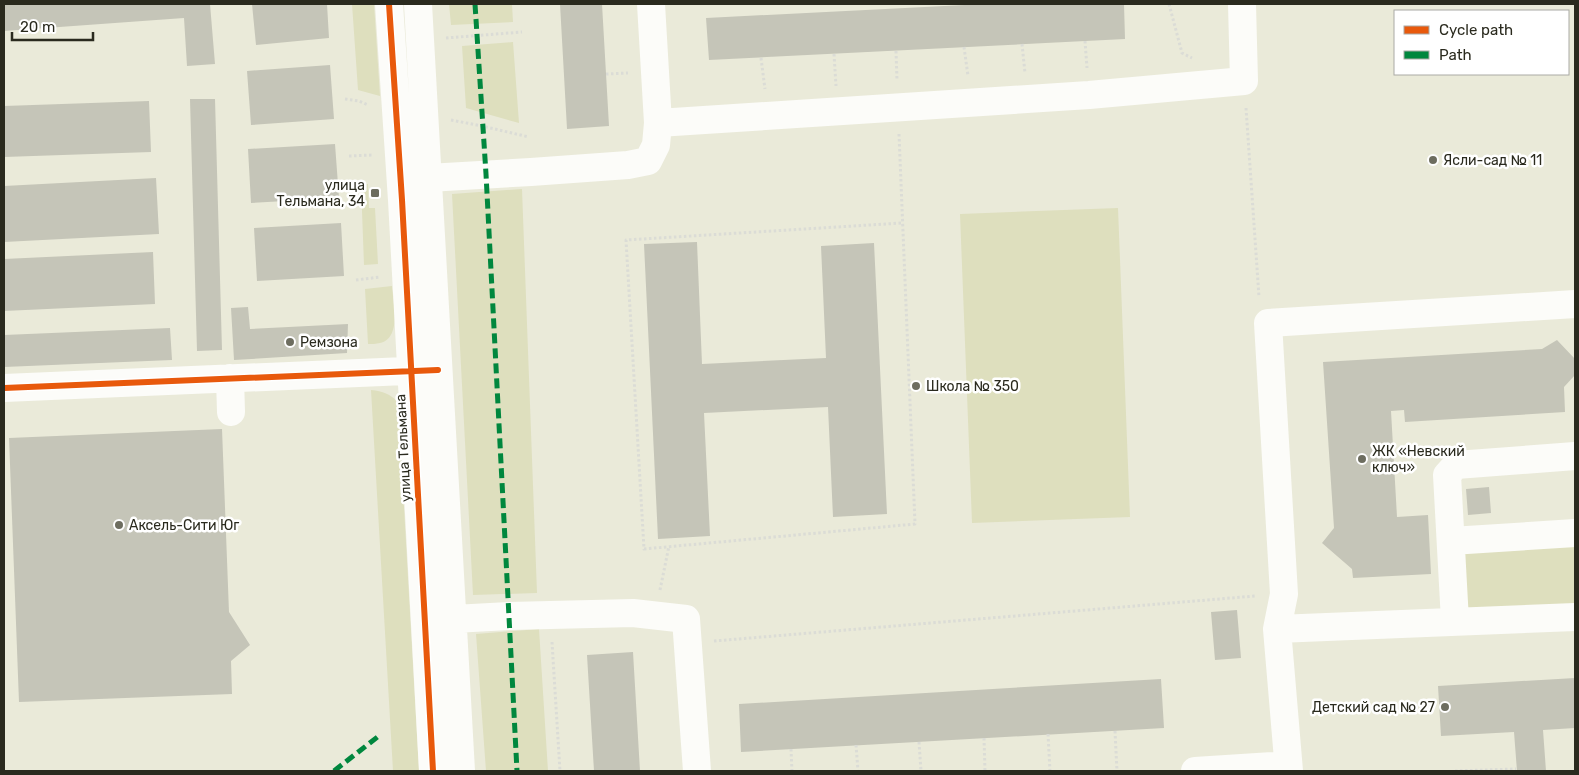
<svg xmlns="http://www.w3.org/2000/svg" width="1579" height="775" viewBox="0 0 1579 775" font-family="Rubik,sans-serif">
	<style>
		.green { fill: #dedfbe }
		.building { fill: #c5c5b8 }
		.lines { fill: none; stroke-linecap: round; stroke-linejoin: round }
		.path { stroke: #dbdcd6; stroke-width: 3; stroke-dasharray: 2.5 2.5; stroke-linecap: butt }
		.minor { stroke: #fcfcf9; stroke-width: 28 }
		.quiet { stroke: #00873e; stroke-width: 5; stroke-dasharray: 10 5; stroke-linecap: butt }
		.cycleway-casing { stroke: #fff; stroke-width: 9 }
		.cycleway { stroke: #e8590c; stroke-width: 6 }
		.poi-dot { fill: #6d6d5f; stroke: #fff; stroke-width: 2 }
		.labels { text-anchor: middle; stroke-width: 5; stroke-linejoin: round; paint-order: stroke }
		.poi-label { font-size: 14px; fill: #2a2a1e; stroke: #fff; text-anchor: start }
		.street-label { font-size: 14px; fill: #2a2a1e; stroke: #fff }
	</style>
	<rect width="100%" height="100%" fill="#eaead9"/>
	<!-- green -->
	<path class="green" d="M352 4H374L380 96 358 90Z
		M449 4H512L513 22 451 25Z
		M513 42 519 123 466 108 462 46Z
		M361 184H368L369 208H375L378 264 364 265Z
		M522 189 537 593 473 595 452 194Z
		M1118 208 1130 517 972 523 960 214Z
		M392 286C393 302 402 338 380 343 376 344 372 344 368 344L365 289Z
		M371 390C383 391 390 394 398 402L419 771H393Z
		M1575 543V608L1463 612 1461 551Z
		M539 629 548 771H486L476 634Z"/>
	<!-- building -->
	<path class="building" d="M4 4H210L215 64 187 66 184 18 4 31Z
		M252 4H327L329 38 256 45Z
		M560 4H602L609 126 567 129Z
		M984 4H1124L1125 39 709 60 706 18Z
		M330 65 334 119 251 125 247 71Z
		M190 99H215L222 350 197 351Z
		M149 101 151 152 4 157V106Z
		M335 144 339 198 251 203 248 149Z
		M156 178 159 234 4 242V186Z
		M341 223 344 276 257 281 254 228Z
		M697 242 702 364 826 358 821 246 874 243 887 514 833 517 828 407 704 413 710 536 658 539 644 244Z
		M153 252 155 304 4 311V259Z
		M248 307 250 329 348 324 347 353 234 360 231 308Z
		M170 328 172 360 4 367V335Z
		M1557 340 1575 359V375L1564 387 1565 412 1405 422 1404 410 1391 411 1397 517 1428 515 1431 574 1353 578 1352 569 1322 543 1334 528 1323 362 1542 349Z
		M222 429 229 612 250 645 231 661 232 694 19 702 9 438Z
		M1489 487 1491 513 1468 515 1466 489Z
		M1237 610 1241 658 1215 660 1211 612Z
		M633 652 640 771H594L587 655Z
		M1575 678V728L1543 730 1546 771H1517L1514 732 1441 736 1438 686Z
		M1161 679 1164 728 741 752 739 704Z"/>
	<g class="lines">
		<!-- path -->
		<path class="path" d="M1169 4 1182 53 1192 58
			M446 38 522 32
			M1085 41 1087 68
			M1022 44 1025 73
			M964 47 968 76
			M896 51 897 80
			M834 54 836 86
			M761 58 765 89
			M606 74 628 73
			M345 99 359 101 368 105
			M1246 108 1259 297
			M451 120 482 126 529 137
			M899 134 915 524 644 549 626 240 902 223
			M349 156 372 155
			M356 280 380 277
			M660 590 669 546
			M714 641 1255 596
			M552 642 560 771
			M1115 731 1117 771
			M1048 734 1050 771
			M984 738 985 771
			M919 742 921 771
			M856 745 858 771
			M791 749 792 771
			M1455 771 1516 769"/>
		<!-- minor -->
		<path class="minor" d="M389 4 402 200 433 771
			M418 4 461 771
			M658 123 1089 95 1244 81 1242 4
			M428 178 531 172 628 165 648 161 656 145 658 123 651 4
			M230 378 231 412
			M4 388 429 370
			M1451 541 1575 533
			M435 620 509 616 633 613 686 619 697 771
			M1455 621 1447 475 1456 465 1575 456
			M1277 629 1575 617
			M1195 771 1288 765
			M1289 771 1277 629 1284 594 1268 323 1575 304"/>
		<!-- quiet -->
		<path class="quiet" d="M475 4 486 174 517 771
			M334 771 380 735"/>
		<defs>
			<path id="cycleway" d="M389 4 402 200 433 771
				M4 388 438 370"/>
		</defs>
		<!-- cycleway casing -->
		<use href="#cycleway" class="cycleway-casing"/>
		<!-- cycleway -->
		<use href="#cycleway" class="cycleway"/>
	</g>
	<!-- markers -->
	<g class="poi-dot">
		<circle cx="1433" cy="160" r="5"/>
		<rect x="370" y="188" width="10" height="10" rx="2.5"/>
		<circle cx="290" cy="342" r="5"/>
		<circle cx="916" cy="386" r="5"/>
		<circle cx="1362" cy="459" r="5"/>
		<circle cx="119" cy="525" r="5"/>
		<circle cx="1445" cy="707" r="5"/>
	</g>
	<g class="labels">
		<!-- poi labels -->
		<g class="poi-label">
			<text x="1443" y="165">Ясли-сад № 11</text>
			<text x="365" y="190" text-anchor="end">улица<tspan x="365" dy="16">Тельмана, 34</tspan></text>
			<text x="300" y="347">Ремзона</text>
			<text x="926" y="391">Школа № 350</text>
			<text x="1372" y="456">ЖК «Невский<tspan x="1372" dy="16">ключ»</tspan></text>
			<text x="129" y="530">Аксель-Сити Юг</text>
			<text x="1435" y="712" text-anchor="end">Детский сад № 27</text>
		</g>
		<!-- street labels -->
		<g class="street-label">
			<text transform="translate(403 448) rotate(-93)" y="5">улица Тельмана</text>
		</g>
	</g>
	<!-- border -->
	<rect width="1579" height="775" fill="none" stroke="#2a2a1e" stroke-width="10"/>
	<!-- legend -->
	<rect x="1394" y="10" width="175" height="65" fill="#ffffff" stroke="#aaaaa5"/>
	<rect x="1404" y="26" width="25" height="8" fill="#e8590c" stroke="#aaaaa5"/>
	<text x="1439" y="35" font-size="15" fill="#2a2a1e">Cycle path</text>
	<rect x="1404" y="51" width="25" height="8" fill="#00873e" stroke="#aaaaa5"/>
	<text x="1439" y="60" font-size="15" fill="#2a2a1e">Path</text>
	<!-- scale -->
	<path d="M12 32v8h81v-8" fill="none" stroke="#2a2a1e" stroke-width="2.5"/>
	<text x="20" y="32" font-size="15" fill="#2a2a1e" stroke="#ffffff" stroke-width="4" paint-order="stroke">20 m</text>
</svg>
